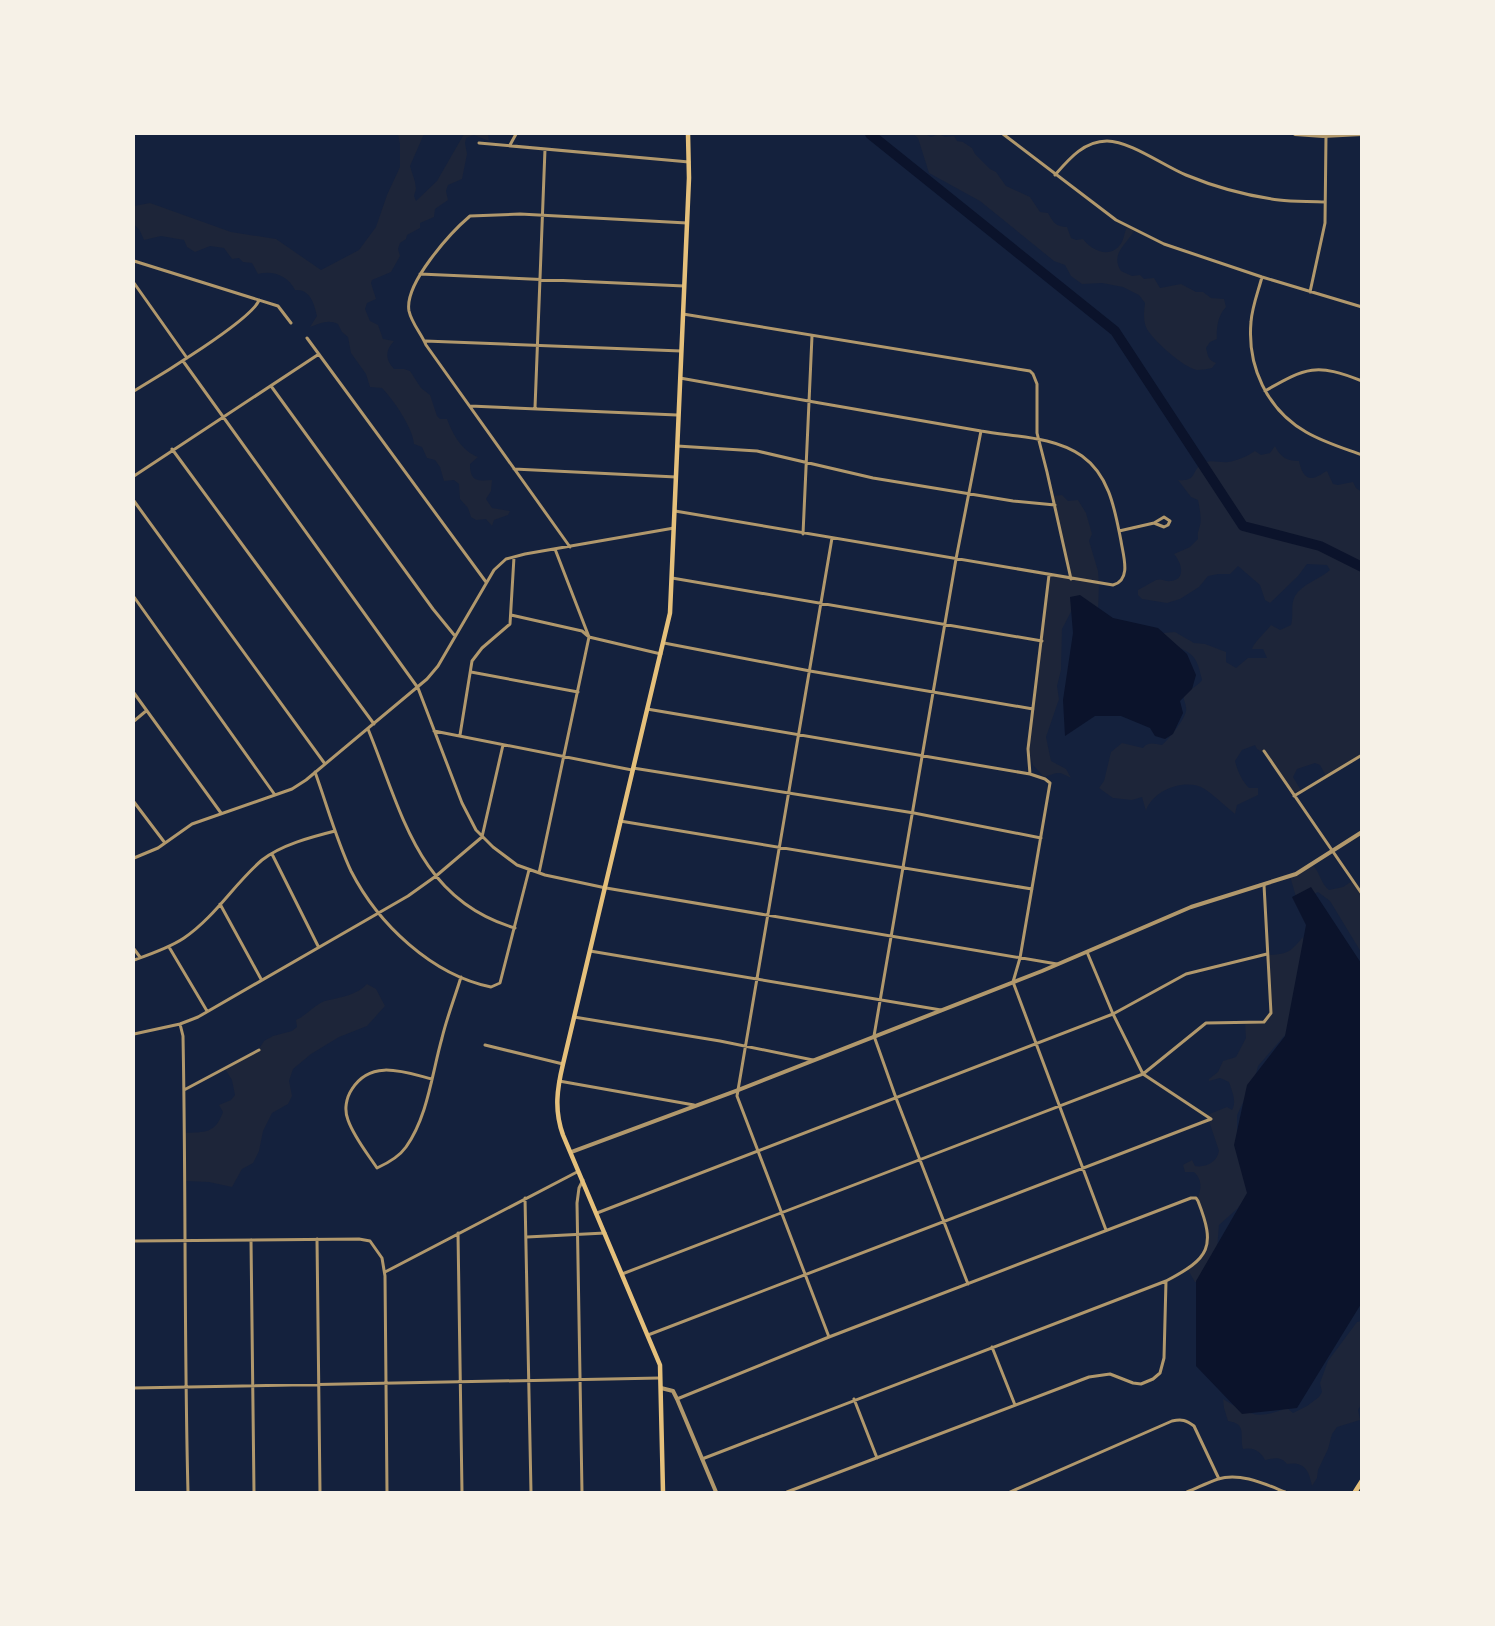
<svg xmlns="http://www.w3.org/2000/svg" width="1495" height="1626" viewBox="0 0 1495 1626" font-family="Arial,sans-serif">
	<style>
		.green { fill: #1d2539 }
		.water { fill: #0b132b }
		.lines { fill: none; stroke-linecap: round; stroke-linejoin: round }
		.river { stroke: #0b132b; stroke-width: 10 }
		.minor { stroke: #b1986c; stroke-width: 3 }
		.tertiary { stroke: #b1986c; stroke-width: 4 }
		.secondary { stroke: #e5c07b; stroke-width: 4.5 }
		.primary { stroke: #e5c07b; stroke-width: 5 }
	</style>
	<rect width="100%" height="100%" fill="#14213d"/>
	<!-- green -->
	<path class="green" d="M398 134H424L410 166 415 182 416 189 414 196 416 201 437 181 464 134H488L489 141 474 135 466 138 465 143 467 154 462 179 448 185 446 191 448 200 435 209 434 217 420 223V228L407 235 406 239 400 243 398 249 400 256 391 272 372 280 371 283 376 299 367 303 365 309 370 321 378 325 383 339 394 341C385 350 385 360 394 369H404L410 371 421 388 430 395 437 416 440 419H447C453 435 462 451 478 457L470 464C470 482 478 481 492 480L491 491 486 499 492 508 510 511 508 515 494 520 492 526 486 519 476 520 471 517 468 508 460 499 459 484 454 480 444 481 440 467 435 460 427 458 422 447 414 444C413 428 393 399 382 388L370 387 366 374 351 353 348 337 342 332 338 324C328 319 320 323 310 327L317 316C314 303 310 289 295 290 288 276 273 270 258 274L252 263 243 262 239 258 232 259 224 248 210 246 195 252 187 247 184 240 161 236 144 240 140 231 134 224V206L150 203 231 232 276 239 321 270 359 250 376 227 387 195 400 167V144Z
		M913 134H925L931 137 939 134 945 137 954 136 957 141 963 142 972 148 975 154 990 169 996 172 1006 186 1030 197 1040 212 1048 213C1053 222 1056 227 1067 227L1071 238 1076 240 1083 239C1091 250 1109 259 1120 245 1124 240 1124 233 1127 227L1134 231C1126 245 1110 254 1121 271L1132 276 1140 275 1144 279 1154 278 1160 288 1181 284 1196 292H1203L1211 298 1224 299 1226 307C1218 315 1216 329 1217 339L1210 342 1206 348C1208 356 1208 360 1216 363L1212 368C1207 369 1201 370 1197 370 1184 368 1151 339 1146 327 1143 319 1144 311 1145 303L1139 295 1123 287 1102 283 1082 284 1071 276 1065 265 1054 261 980 201 929 173 918 138Z
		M1275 446C1280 457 1287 461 1299 461 1301 471 1306 483 1318 476 1321 475 1324 472 1327 471L1333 484 1338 485 1353 482 1356 488 1362 492 1361 755 1327 778 1320 765 1315 763 1297 769 1293 777 1302 792 1295 796 1265 754 1257 749 1255 745 1242 750 1235 761C1237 770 1242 781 1249 788H1258V795L1237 805 1235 814C1226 807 1211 792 1201 787 1182 779 1152 791 1146 811L1142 797 1132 800 1113 798 1099 788 1104 781 1111 752 1122 743 1143 748C1148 741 1155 744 1162 745 1168 740 1185 719 1186 711 1187 707 1184 701 1183 696 1189 689 1197 687 1202 680 1197 656 1193 652 1170 645L1163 633 1175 632 1194 643 1205 644 1226 652V662L1236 668 1248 658H1267L1263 649H1252C1254 642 1266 632 1271 625L1280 630 1291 625C1294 615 1290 605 1295 596 1302 584 1320 579 1330 570L1327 565 1307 564 1298 576 1270 603 1265 600 1260 585 1238 566 1230 574H1218L1208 576 1199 587 1180 599 1167 603 1142 599 1138 595V590C1144 587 1150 583 1156 580 1162 578 1165 582 1171 581 1187 579 1181 562 1174 554L1190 547 1198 539C1197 532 1199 531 1200 525 1202 520 1199 505 1198 500L1191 497 1178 480C1199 482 1190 469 1204 463 1211 459 1220 463 1228 462 1236 461 1248 456 1255 451L1261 455 1270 453Z
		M1062 495 1068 501 1078 500 1086 513 1092 534 1089 541 1098 571 1099 584 1098 613 1074 606 1062 629 1061 670 1057 686 1059 699 1046 737 1051 761 1066 769 1071 778C1058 771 1060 772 1044 777L1033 765 1028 748 1039 643 1049 576 1070 578 1051 496Z
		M1313 865C1320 873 1321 884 1329 890L1343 887 1352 881 1361 895V952L1330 901 1318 892 1304 898 1296 897 1290 876Z
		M1303 937V949L1286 1034 1258 1066 1255 1078 1237 1115V1130L1247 1184V1195L1238 1208 1219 1225 1217 1250 1201 1284 1195 1282 1188 1270C1212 1252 1207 1223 1197 1199 1202 1189 1202 1179 1194 1172H1185L1183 1165 1192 1160 1195 1166C1206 1168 1217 1162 1219 1151L1207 1115 1227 1107 1232 1110C1237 1101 1232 1092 1229 1082L1220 1078 1209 1081V1079L1218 1072 1223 1061 1236 1057 1246 1038 1245 1024 1265 1021 1271 1013 1268 955C1289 954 1290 952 1303 937Z
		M367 984 376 989 385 1006 367 1026 339 1037 311 1054 293 1069 289 1081 292 1096 288 1104 272 1113 263 1131 259 1151 253 1163 242 1169 232 1187 209 1182 185 1181 184 1133C205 1132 215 1134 223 1112L219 1105 231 1100 235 1095 232 1080 225 1069 259 1049 264 1041 273 1036 292 1031 297 1027 296 1020C308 1015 316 1002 329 1000 342 997 357 995 367 984Z
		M1361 1321 1362 1403 1358 1410 1360 1420 1337 1427 1332 1434 1328 1449 1318 1470 1317 1478 1312 1486C1309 1471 1305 1461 1287 1464 1281 1456 1274 1458 1265 1460 1260 1451 1254 1447 1243 1449 1239 1436 1248 1424 1228 1421L1224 1408 1223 1399C1250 1415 1256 1420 1287 1408L1293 1413 1307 1406 1319 1397 1322 1392 1320 1383 1328 1361 1357 1322Z"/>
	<!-- water -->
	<path class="water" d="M1080 595 1113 618 1158 628 1187 654 1196 675 1192 689 1180 701 1183 713 1173 734 1165 739 1155 736 1150 728 1121 716H1095L1065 736 1063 700 1073 633 1070 597Z
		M1311 887 1361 963 1362 1298 1361 1304 1297 1408 1242 1414 1196 1366V1281L1247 1193 1234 1145 1247 1085 1285 1036 1306 925 1292 897Z"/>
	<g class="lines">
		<!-- river -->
		<path class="river" d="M870 134 1115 331 1243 526 1320 546 1362 567"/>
		<!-- minor -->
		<path class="minor" d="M1003 134 1116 220 1164 244 1262 277 1362 307
			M479 143 689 162
			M510 145 516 134
			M1055 175C1069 159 1084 141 1107 141 1130 141 1164 166 1186 175 1215 187 1248 196 1279 200 1294 202 1310 201 1325 202
			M134 261 278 306 291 323
			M420 274 684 286
			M1262 277C1258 292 1252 307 1251 322 1247 366 1267 410 1306 432 1323 442 1343 448 1362 455
			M134 283 187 358
			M1310 292 1325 223 1326 136
			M683 314 1030 371 1033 374 1037 384V433L1047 472 1071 579
			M307 338 486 582
			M425 341 681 351
			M183 361 418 688 462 803 476 830 493 847 517 865 545 875 606 888 1057 964
			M271 386 433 609 455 636
			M134 391C156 378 253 319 259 300
			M1265 391C1306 367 1317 363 1362 381
			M470 406 677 415
			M535 408 545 149
			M677 446 757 451 873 478 1013 501 1055 505
			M172 449 374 724
			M514 469 676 477
			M134 476 319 354
			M134 501 325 764
			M675 511 1113 585C1132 580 1123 555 1121 541 1115 511 1110 476 1082 456 1054 436 1015 437 981 431 881 414 780 396 680 378
			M1119 531 1154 523 1164 517 1170 521 1168 525 1164 527 1154 523
			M803 534 812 336
			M570 547 426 345C421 333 412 324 409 311 404 284 450 233 470 216L520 214 687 223
			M1049 575 1028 749 1030 774 1045 779 1050 783 1020 958 1013 982 1106 1230
			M672 578 1042 641
			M134 597 275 795
			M511 615 582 631 589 637 661 654
			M664 643 810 671 1033 709
			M471 672 578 692
			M134 693 221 813
			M647 709 1030 774
			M134 721 146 711
			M368 729C402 812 418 900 515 928
			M434 731 632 770
			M460 735 472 661 482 648 510 624 514 557
			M1264 751 1362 894
			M633 768 914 813 1041 838
			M315 772C327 805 336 839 351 871 378 924 432 975 491 987L500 983 529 870
			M1294 796 1362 755
			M134 802 165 843
			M620 821 1032 889
			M272 854 318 946
			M134 858 158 848 192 824 292 789 306 780 427 679 438 666 494 570 506 559 525 554 674 528
			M539 873 589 637 555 549
			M220 904 261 979
			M169 947 207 1011
			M134 949 140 957
			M590 951 941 1010
			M1087 952 1113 1014 1143 1074 1211 1119
			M134 960C151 954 169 948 184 938 215 917 234 884 262 860 281 845 311 837 335 831
			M574 1017 720 1041 813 1060
			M180 1024 183 1036C186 1188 184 1340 188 1492
			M134 1034 180 1024 198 1017 408 896 436 876 482 837 503 745
			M485 1045 563 1064
			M432 1079C404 1072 371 1059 352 1089 346 1098 344 1110 348 1120 354 1137 367 1153 377 1168 388 1163 399 1157 406 1147 428 1116 432 1073 442 1038 447 1017 455 997 461 977
			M559 1081 694 1105
			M184 1090 259 1050
			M525 1198 531 1492
			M597 1213 1113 1014 1186 974 1267 954
			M458 1233 462 1492
			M527 1237 605 1233
			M317 1239 320 1492
			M251 1240 254 1492
			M134 1241 359 1239 370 1241 382 1258 385 1276 387 1492
			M385 1272 577 1172
			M622 1274 1143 1074 1206 1023 1264 1022 1271 1013 1264 885
			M968 1284 896 1098 874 1036 956 559 981 431
			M648 1335 1211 1119
			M829 1337 737 1096 832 538
			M992 1347 1015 1405
			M134 1388 660 1378
			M677 1399 829 1337 1191 1198H1196L1198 1201C1216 1247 1210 1258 1166 1281L702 1459
			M854 1399 877 1458
			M582 1492 577 1203 579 1188 583 1180
			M787 1492 1089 1377 1110 1374 1133 1383 1141 1384 1153 1379 1160 1373 1164 1358 1166 1281
			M1010 1492 1172 1421C1182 1419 1186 1420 1194 1426L1219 1479
			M1187 1492C1197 1488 1207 1483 1218 1479 1240 1472 1265 1484 1285 1492"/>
		<!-- tertiary -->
		<path class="tertiary" d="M1295 134 1323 136 1362 134
			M571 1152 738 1090 1042 971 1191 907 1296 874 1362 832
			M661 1388 673 1391 677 1399 716 1492"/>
		<!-- secondary -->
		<path class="secondary" d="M663 1492 660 1365 563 1135C554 1110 557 1089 563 1064L670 613 689 178 688 134"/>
		<!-- primary -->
		<path class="primary" d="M1355 1492 1362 1481"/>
	</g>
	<!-- border -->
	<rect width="1495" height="1626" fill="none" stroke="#f6f1e7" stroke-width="270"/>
</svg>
